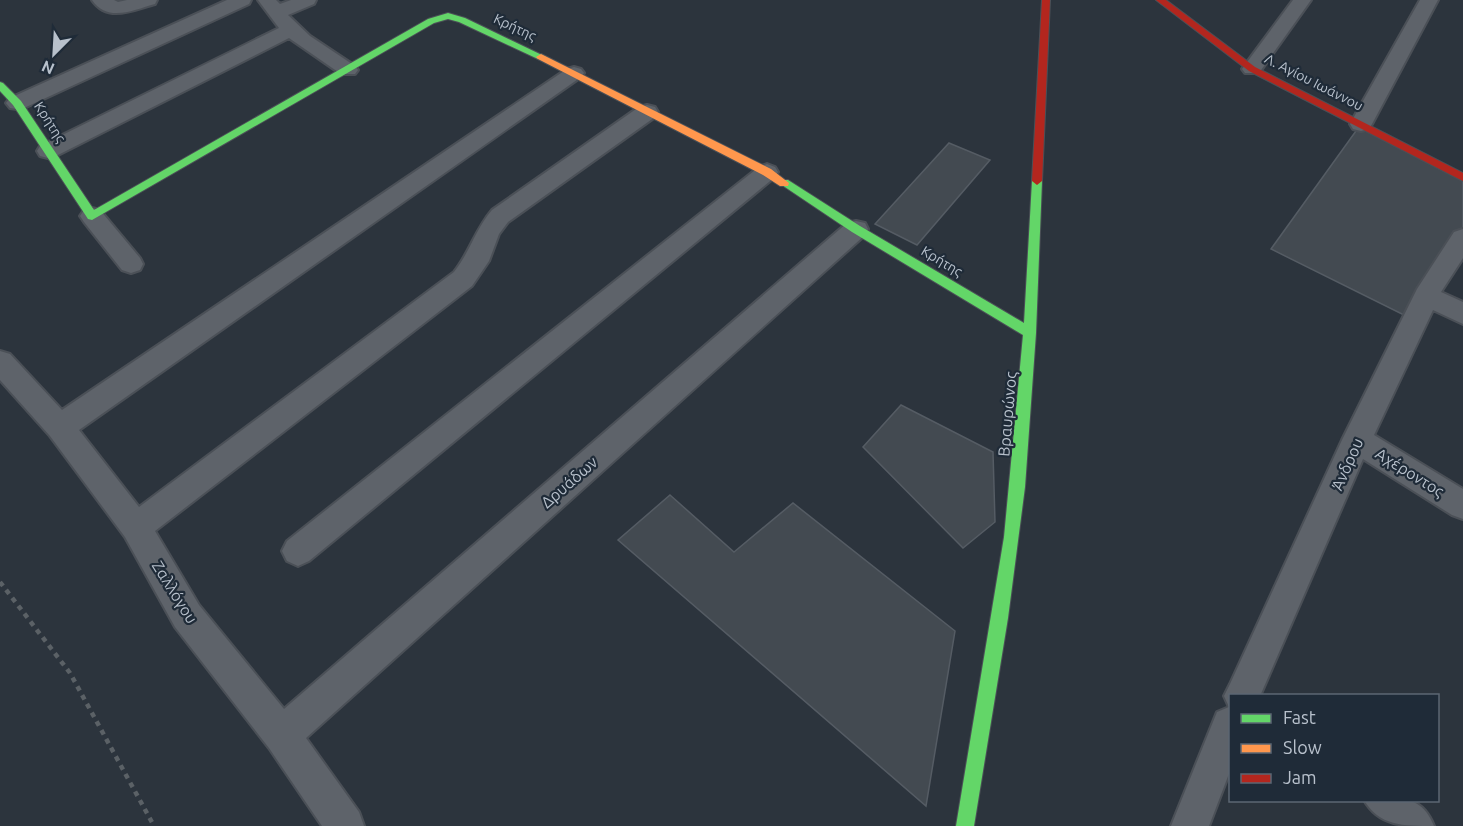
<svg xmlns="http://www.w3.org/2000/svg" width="1463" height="826" viewBox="0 0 1463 826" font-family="Ubuntu,sans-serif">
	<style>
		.building { fill: #434a51; stroke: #555c64; stroke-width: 1.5 }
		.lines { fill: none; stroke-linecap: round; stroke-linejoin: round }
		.street-casing { stroke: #4b5057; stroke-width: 4 }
		.fast-casing { stroke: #4b5057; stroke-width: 2 }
		.slow-casing { stroke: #4b5057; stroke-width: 2 }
		.jam-casing { stroke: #4b5057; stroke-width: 2 }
		.path { stroke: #5b6166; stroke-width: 4.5; stroke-dasharray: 5 5; stroke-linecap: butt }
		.street { fill: #5e636a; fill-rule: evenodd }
		.fast { fill: #63d668; fill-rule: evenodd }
		.slow { fill: #ff974d; fill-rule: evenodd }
		.jam { fill: #b3261e; fill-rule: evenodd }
		.labels { text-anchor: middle; stroke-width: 4.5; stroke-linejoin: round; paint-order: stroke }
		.far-street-label { font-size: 14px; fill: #b8c1cc; stroke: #1f2b38 }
		.street-label { font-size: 16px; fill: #b8c1cc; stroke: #1f2b38 }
	</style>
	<rect width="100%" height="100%" fill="#2c343d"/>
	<!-- building -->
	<path class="building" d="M1361 124 1463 177V238L1408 317 1271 249Z
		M949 143 990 160 917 245 875 224Z
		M901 405 993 452 995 522 963 548 863 447Z
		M670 495 734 552 793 503 955 631 926 806 618 540Z"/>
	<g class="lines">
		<defs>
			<path id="street" d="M92 0H114L118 2 127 0H157L155 4C133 10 108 23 92 0Z
				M227 0H251L249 4 24 108 17 109 10 108 6 103 10 98Z
				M258 0H276L280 4 291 0H316L314 4 288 15 310 36 355 66 358 70 355 74H341L289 38 56 156 48 158 40 156 37 151 40 146 279 28Z
				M1293 0H1311L1259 73H1245L1242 69Z
				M1420 0H1438L1372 124 1369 129 1361 131 1353 129 1350 124Z
				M574 67 581 69 584 73 581 77 79 430 139 507 454 272C470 252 475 230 492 210L639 107 647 105 655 107 658 112 655 117 508 222 499 234 489 261 472 286 155 531 199 605 284 709 847 223 856 221 865 223 868 229 865 235 306 738 359 812 364 826H322L269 748 175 627 125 537 50 436 0 380V351L10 354 62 410 567 69Z
				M767 164 775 167 778 172 775 177 309 561 298 566 287 561 282 551 287 541 759 167Z
				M92 208 100 210 140 258 143 264 140 270 131 273 122 270 84 222 80 216 84 210Z
				M1463 229V258L1441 292 1463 302V324L1433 310 1374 435 1463 489V519L1452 515 1363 459 1260 696H1230V771L1209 826H1171L1217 712 1229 707 1224 696 1230 684 1342 440 1417 289 1454 232Z
				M1364 800C1396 800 1420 791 1434 826 1403 826 1379 826 1364 800Z"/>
			<path id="fast" d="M448 13 465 18 546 57 538 59 459 22 448 19 434 23 92 220 88 219 13 105 0 91V82L3 83 21 101 94 210 428 19Z
				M1037 177 1042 181 1036 333 1025 487 1008 618 974 826H956L1004 537 1023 335 852 232 779 183 780 180H788L860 226 1024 323 1032 181Z"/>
			<path id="slow" d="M541 54 771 169 789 183 788 186H780L763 175 538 59 536 57Z"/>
			<path id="jam" d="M1042 0H1050L1042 181 1037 185 1032 181Z
				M1156 0H1166L1255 67 1463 173V181L1249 71Z"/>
		</defs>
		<!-- street casing -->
		<use href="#street" class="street-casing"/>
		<!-- fast casing -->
		<use href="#fast" class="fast-casing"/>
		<!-- slow casing -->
		<use href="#slow" class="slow-casing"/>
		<!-- jam casing -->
		<use href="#jam" class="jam-casing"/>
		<!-- path -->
		<path class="path" d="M0 582 70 673 154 826"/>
		<!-- street -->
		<use href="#street" class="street"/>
		<!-- fast -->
		<use href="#fast" class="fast"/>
		<!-- slow -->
		<use href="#slow" class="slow"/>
		<!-- jam -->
		<use href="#jam" class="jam"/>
	</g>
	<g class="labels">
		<!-- far-street labels -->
		<g class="far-street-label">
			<text transform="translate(515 27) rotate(25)" y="5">Κρήτης</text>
			<text transform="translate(1314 82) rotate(27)" y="5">Λ. Αγίου Ιωάννου</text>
			<text transform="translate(50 122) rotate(57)" y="5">Κρήτης</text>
			<text transform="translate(942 261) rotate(31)" y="5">Κρήτης</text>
		</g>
		<!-- street labels -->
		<g class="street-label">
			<text transform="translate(1007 414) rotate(-85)" y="6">Βραυρώνος</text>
			<text transform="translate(1347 464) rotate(-66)" y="6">Άνδρου</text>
			<text transform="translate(1410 472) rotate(32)" y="6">Αχέροντος</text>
			<text transform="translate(569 482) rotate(-41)" y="6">Δρυάδων</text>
			<text transform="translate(175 592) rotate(58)" y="6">Ζαλλόγου</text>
		</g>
	</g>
	<!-- legend -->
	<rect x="1229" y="694" width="210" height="108" fill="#1f2b38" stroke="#5c6773" stroke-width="1.5"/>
	<rect x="1241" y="714" width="30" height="9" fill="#63d668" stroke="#5c6773" stroke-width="1.5"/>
	<text x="1283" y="724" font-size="18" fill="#b8c1cc">Fast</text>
	<rect x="1241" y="744" width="30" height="9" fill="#ff974d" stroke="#5c6773" stroke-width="1.5"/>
	<text x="1283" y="754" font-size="18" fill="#b8c1cc">Slow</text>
	<rect x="1241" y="774" width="30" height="9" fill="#b3261e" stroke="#5c6773" stroke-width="1.5"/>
	<text x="1283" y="784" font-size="18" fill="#b8c1cc">Jam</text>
	<!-- north arrow -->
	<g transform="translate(54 54) rotate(204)" stroke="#1f2b38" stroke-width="4.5" paint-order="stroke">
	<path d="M0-4.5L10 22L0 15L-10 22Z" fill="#b8c1cc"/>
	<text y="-9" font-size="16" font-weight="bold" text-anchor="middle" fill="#b8c1cc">N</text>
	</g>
</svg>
